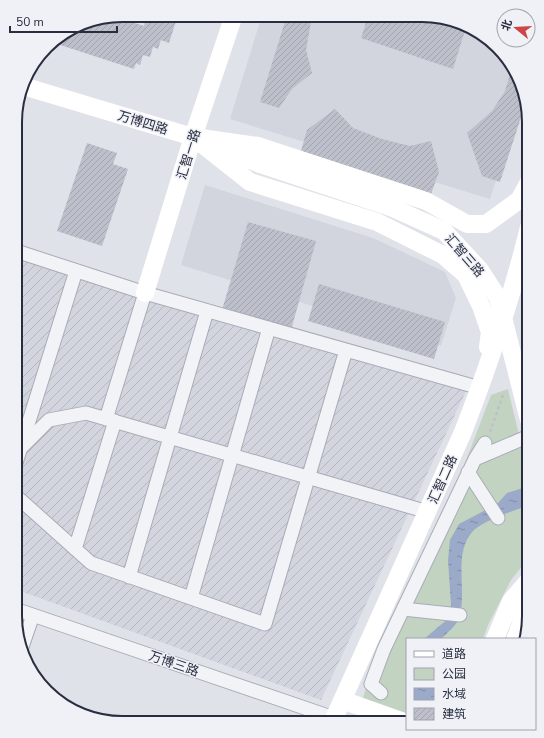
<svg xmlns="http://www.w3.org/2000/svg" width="544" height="738" viewBox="0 0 544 738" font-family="'Nunito Sans','Noto Sans SC',sans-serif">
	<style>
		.built { fill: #d2d4de }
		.industrial { fill: url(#industrial-furrows) }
		.green { fill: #c3d3c1 }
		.water { fill: url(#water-ripples) }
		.building { fill: url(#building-hatch) }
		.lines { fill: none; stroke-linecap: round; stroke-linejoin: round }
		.secondary-tunnel { stroke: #bbbec7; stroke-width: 18; stroke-dasharray: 18 9; stroke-linecap: butt }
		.street-casing { stroke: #a9acb6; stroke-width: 15 }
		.path { stroke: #bdc0c7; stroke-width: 2.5; stroke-dasharray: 3 3; stroke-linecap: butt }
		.street { stroke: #f2f3f7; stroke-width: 13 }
		.secondary { stroke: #fff; stroke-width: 18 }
		.secondary-bridge { stroke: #fff; stroke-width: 18 }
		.labels { text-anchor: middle; stroke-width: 3; stroke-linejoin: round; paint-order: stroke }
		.street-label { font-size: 13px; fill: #282e40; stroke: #eff1f6 }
		.rim { fill: none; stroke: #282e40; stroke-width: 2 }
	</style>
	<defs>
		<pattern id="industrial-furrows" width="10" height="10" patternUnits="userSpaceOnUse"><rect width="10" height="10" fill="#d2d4de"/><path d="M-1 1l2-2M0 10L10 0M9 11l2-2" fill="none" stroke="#b4b6c0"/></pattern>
		<pattern id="water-ripples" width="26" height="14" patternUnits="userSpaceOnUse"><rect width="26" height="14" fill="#9baac9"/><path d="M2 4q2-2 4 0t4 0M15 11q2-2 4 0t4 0" fill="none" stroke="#7e8ba5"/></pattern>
		<pattern id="building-hatch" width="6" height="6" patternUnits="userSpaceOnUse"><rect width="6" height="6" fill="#bdc0cb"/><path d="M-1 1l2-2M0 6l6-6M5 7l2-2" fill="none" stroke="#a2a5af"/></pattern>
	</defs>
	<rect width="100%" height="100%" fill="#e0e2e9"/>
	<!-- built -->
	<path class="built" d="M262 15 436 16 482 33 518 74 523 95 490 199 230 119Z
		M205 185 373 238 445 272 456 298 441 346 181 265Z
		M529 301V344L522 324Z"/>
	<!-- industrial -->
	<path class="industrial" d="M16 252 467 389 321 700 15 589Z"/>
	<!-- green -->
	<path class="green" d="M508 389 529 477V558L511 580 488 625 483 639H407V723H355L378 650 465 463 491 395Z"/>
	<!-- water -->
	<path class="water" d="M529 486V505C514 511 484 520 473 531 452 554 468 591 459 618 457 625 447 633 441 639H424L449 618 451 605 448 560 450 540 459 524 497 504 507 493Z"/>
	<!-- building -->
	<path class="building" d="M147 15H178L169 43 161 40 158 49 153 47 150 57 143 55 140 65 136 63 134 69 51 42 87 21 114 16 144 26Z
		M287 15 312 16 306 50 312 73 292 89 279 108 260 102Z
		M368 16H436L466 27 453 69 361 38Z
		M512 67 518 74 525 105 500 182 482 176 467 133 492 111 505 91Z
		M335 109 353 128 382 139 410 146 431 141 439 172 431 194 301 151 307 130Z
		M87 143 117 153 113 164 128 169 102 246 57 231Z
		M248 222 316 241 291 330 222 310Z
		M319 284 445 322 434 359 308 321Z"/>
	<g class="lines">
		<!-- secondary-tunnel -->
		<path class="secondary-tunnel" d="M506 639 529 595"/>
		<defs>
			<path id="street" d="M16 251 145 293 480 388
				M106 419 145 293
				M20 449 49 420 86 413 428 512
				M475 459 529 436
				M15 466 76 271
				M468 472 498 518
				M15 495 91 563 265 624 346 350
				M75 549 115 421
				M129 577 207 311
				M191 598 269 328
				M15 609 334 718
				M403 609 460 615
				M22 647 33 615
				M381 693 371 684 384 649 475 459 485 443"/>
		</defs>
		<!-- street casing -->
		<use href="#street" class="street-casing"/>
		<!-- path -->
		<path class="path" d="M490 432 504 392"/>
		<!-- street -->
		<use href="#street" class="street"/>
		<!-- secondary -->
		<path class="secondary" d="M23 86 193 137 260 164
			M193 137 250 182 377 222 443 255 466 275 481 306 490 332 488 347
			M194 137 258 146 426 201 467 224H486L519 200 529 182
			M145 293 193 137 234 15
			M495 639 511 601 529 580
			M515 639 527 609
			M342 700 407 723
			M332 723 463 432C489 365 512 297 529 227"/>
		<!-- secondary-bridge -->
		<path class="secondary-bridge" d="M260 164 393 208 444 231 480 270 498 298 529 420"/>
	</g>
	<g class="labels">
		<!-- street labels -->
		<g class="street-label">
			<text transform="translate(143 122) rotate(17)" y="5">万博四路</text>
			<text transform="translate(188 154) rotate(-73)" y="5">汇智一路</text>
			<text transform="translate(465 255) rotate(49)" y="5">汇智三路</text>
			<text transform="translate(442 479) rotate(-66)" y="5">汇智二路</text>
			<text transform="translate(174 663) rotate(19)" y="5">万博三路</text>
		</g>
	</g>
	<!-- crop -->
	<path d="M0 0H544V738H0ZM122 22H422A100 100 0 0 1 522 122V616A100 100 0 0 1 422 716H122A100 100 0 0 1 22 616V122A100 100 0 0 1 122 22Z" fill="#eff1f6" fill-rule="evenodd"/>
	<path class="rim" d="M122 22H422A100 100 0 0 1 522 122V616A100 100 0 0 1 422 716H122A100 100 0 0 1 22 616V122A100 100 0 0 1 122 22Z"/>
	<!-- legend -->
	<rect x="406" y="638" width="130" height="92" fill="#eff1f6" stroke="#9fa3ad"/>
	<rect x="414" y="651" width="20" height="6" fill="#ffffff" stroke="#9fa3ad"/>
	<text x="442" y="658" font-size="12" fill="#282e40">道路</text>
	<rect x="414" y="668" width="20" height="12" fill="#c3d3c1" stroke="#9fa3ad"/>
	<text x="442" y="678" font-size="12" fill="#282e40">公园</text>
	<rect x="414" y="688" width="20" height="12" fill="url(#water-ripples)" stroke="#9fa3ad"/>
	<text x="442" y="698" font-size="12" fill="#282e40">水域</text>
	<rect x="414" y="708" width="20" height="12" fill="url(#building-hatch)" stroke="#9fa3ad"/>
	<text x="442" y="718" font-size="12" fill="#282e40">建筑</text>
	<!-- north arrow -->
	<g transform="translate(516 28) rotate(288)"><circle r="19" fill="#eff1f6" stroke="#9fa3ad"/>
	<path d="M0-3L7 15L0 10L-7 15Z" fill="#cd4546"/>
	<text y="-6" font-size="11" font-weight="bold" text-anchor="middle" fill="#282e40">北</text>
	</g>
	<!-- scale -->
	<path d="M10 26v6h107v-6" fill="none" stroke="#282e40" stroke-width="2"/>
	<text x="16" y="26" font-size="12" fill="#282e40" stroke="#eff1f6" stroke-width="3" paint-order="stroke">50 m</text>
</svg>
